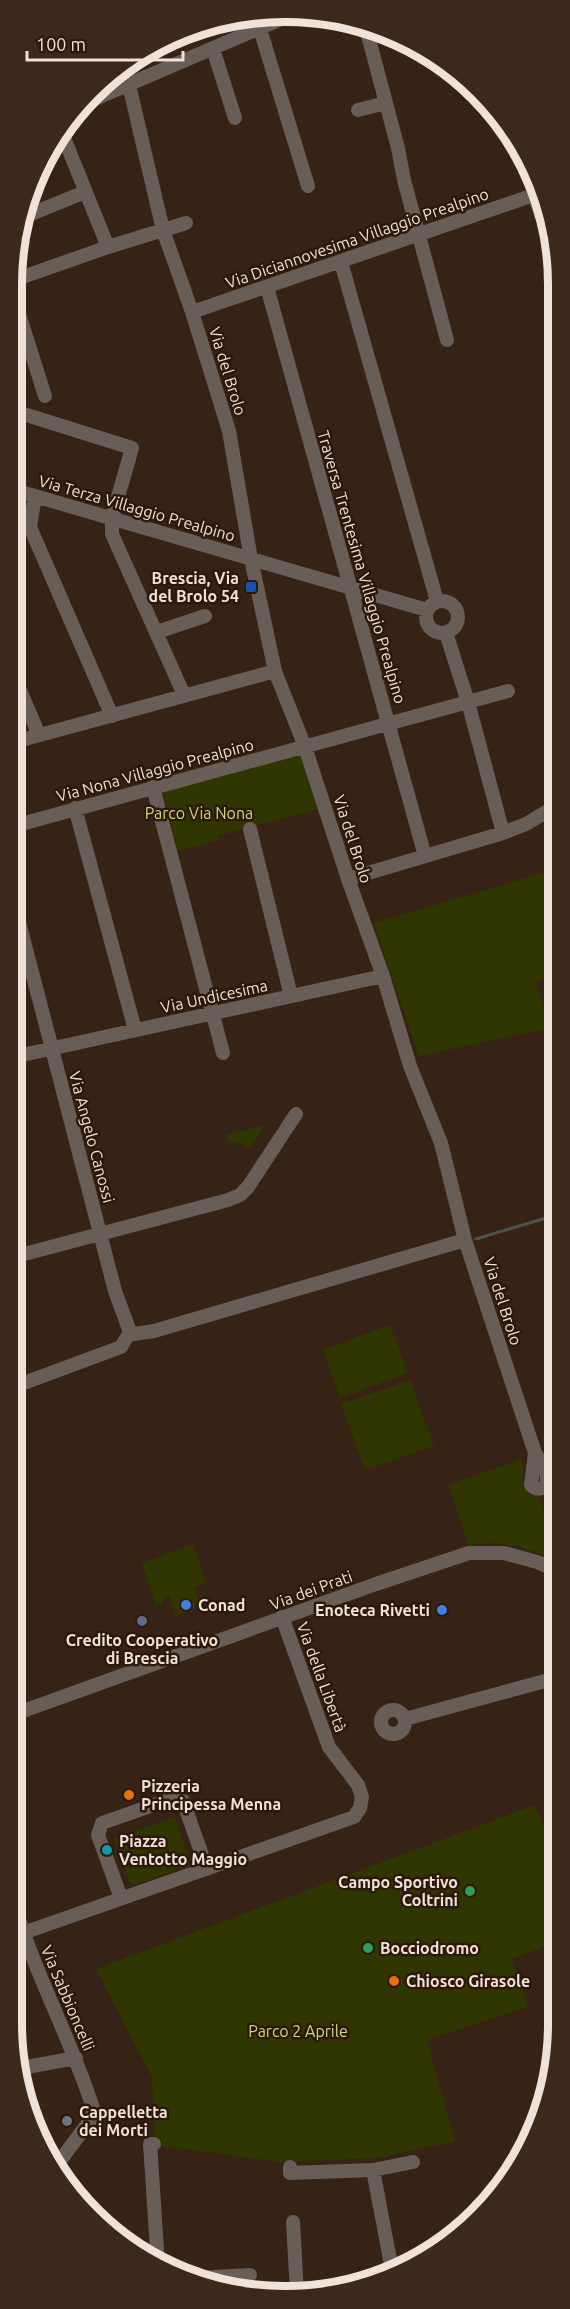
<svg xmlns="http://www.w3.org/2000/svg" width="570" height="2309" viewBox="0 0 570 2309" font-family="Ubuntu,sans-serif">
	<style>
		.green { fill: #303600 }
		.lines { fill: none; stroke-linecap: round; stroke-linejoin: round }
		.stream { stroke: #4d5251; stroke-width: 3 }
		.minor { stroke: #695d57; stroke-width: 14 }
		.transit-dot { fill: #1a4fb4; stroke: #2d190c; stroke-width: 2 }
		.shop-dot { fill: #3f7fe0; stroke: #2d190c; stroke-width: 2 }
		.service-dot { fill: #5c6f8a; stroke: #2d190c; stroke-width: 2 }
		.food-dot { fill: #e8710a; stroke: #2d190c; stroke-width: 2 }
		.culture-dot { fill: #0f9aa8; stroke: #2d190c; stroke-width: 2 }
		.leisure-dot { fill: #2e9e5b; stroke: #2d190c; stroke-width: 2 }
		.worship-dot { fill: #6b7280; stroke: #2d190c; stroke-width: 2 }
		.labels { text-anchor: middle; stroke-width: 5; stroke-linejoin: round; paint-order: stroke }
		.street-label { font-size: 16px; fill: #f0e1d9; stroke: #2d190c }
		.poi-label { font-size: 16px; font-weight: bold; fill: #f0e1d9; stroke: #2d190c; text-anchor: start }
		.park-label { font-size: 16px; fill: #cad975; stroke: #2d190c }
		.rim { fill: none; stroke: #f0e1d9; stroke-width: 8 }
	</style>
	<rect width="100%" height="100%" fill="#372216"/>
	<!-- green -->
	<path class="green" d="M301 754 318 809 217 836 218 840 178 851 163 791Z
		M556 869V975L536 981 550 1028 419 1056 374 923Z
		M265 1125 250 1149 240 1143 228 1142 226 1135Z
		M390 1325 408 1373 340 1398 323 1350Z
		M410 1380 434 1446 365 1470 341 1404Z
		M521 1459C525 1473 521 1482 529 1495H538L556 1547V1559C528 1549 499 1538 469 1546L448 1485Z
		M193 1544 206 1583 194 1587 201 1607 176 1616 169 1596 162 1599 163 1604 156 1606 142 1563Z
		M535 1805 556 1855V1942L512 1959 528 2007 427 2040 455 2141 378 2158 279 2162 155 2145 152 2077 96 1969Z
		M175 1817 191 1865 131 1886 114 1838Z"/>
	<g class="lines">
		<!-- stream -->
		<path class="stream" d="M476 1239 556 1215"/>
		<!-- minor -->
		<path class="minor" d="M366 28 398 148 404 180 447 340
			M260 29 308 186
			M213 49 235 118
			M122 67 129 85 163 230 192 312 229 431 251 559 275 671 305 747 348 879 383 976 410 1066 441 1143 465 1240 535 1453C542 1462 550 1475 546 1486 540 1490 536 1490 531 1485L535 1453
			M90 101 288 16
			M358 110 386 103
			M62 133 108 247
			M523 154 534 195 556 257
			M26 216 85 192
			M341 262 437 601
			M14 282 17 279 108 247 186 223
			M267 287 425 856
			M14 298 45 396
			M192 312 534 195
			M14 411 132 448 112 518V534L184 695
			M14 490 427 610
			M35 496 30 527 112 716
			M426 617a16 16 0 1 1 32 0a16 16 0 1 1-32 0Z
			M157 632 205 616
			M446 633 468 702 503 833
			M14 676 39 735
			M14 742 275 671
			M153 787 223 1053
			M75 808 135 1030
			M14 826 508 691
			M250 829 291 996
			M348 879 503 833 526 824 556 806
			M14 903 115 1291 130 1332 134 1334 154 1331 465 1240
			M13 1057 383 976
			M13 1257 228 1200 240 1195 248 1187 296 1114
			M13 1387 121 1347 130 1332
			M381 1722a12 12 0 1 1 24 0a12 12 0 1 1-24 0Z
			M12 1715 376 1584 469 1553H504L537 1562 556 1570
			M405 1719 556 1678
			M12 1897C33 1971 71 2038 94 2111L89 2122 56 2166
			M121 1898 98 1835 102 1823 168 1800 183 1801 207 1869
			M23 1933 354 1817 360 1808 362 1797 358 1785 329 1747 282 1617
			M21 2068 76 2058
			M154 2144H150L158 2264
			M290 2167V2173L373 2170 413 2162
			M373 2170 392 2270
			M293 2222 297 2293
			M197 2278 250 2275"/>
	</g>
	<!-- markers -->
	<rect class="transit-dot" x="245" y="581" width="12" height="12" rx="3"/>
	<g class="shop-dot">
		<circle cx="186" cy="1605" r="6"/>
		<circle cx="442" cy="1610" r="6"/>
	</g>
	<circle class="service-dot" cx="142" cy="1621" r="6"/>
	<g class="food-dot">
		<circle cx="129" cy="1795" r="6"/>
		<circle cx="394" cy="1981" r="6"/>
	</g>
	<circle class="culture-dot" cx="107" cy="1850" r="6"/>
	<g class="leisure-dot">
		<circle cx="470" cy="1891" r="6"/>
		<circle cx="368" cy="1948" r="6"/>
	</g>
	<circle class="worship-dot" cx="67" cy="2121" r="6"/>
	<g class="labels">
		<!-- street labels -->
		<g class="street-label">
			<text transform="translate(357 238) rotate(-19)" y="6">Via Diciannovesima Villaggio Prealpino</text>
			<text transform="translate(228 371) rotate(73)" y="6">Via del Brolo</text>
			<text transform="translate(137 508) rotate(16)" y="6">Via Terza Villaggio Prealpino</text>
			<text transform="translate(362 567) rotate(74)" y="6">Traversa Trentesima Villaggio Prealpino</text>
			<text transform="translate(155 770) rotate(-15)" y="6">Via Nona Villaggio Prealpino</text>
			<text transform="translate(353 839) rotate(72)" y="6">Via del Brolo</text>
			<text transform="translate(214 996) rotate(-12)" y="6">Via Undicesima</text>
			<text transform="translate(92 1137) rotate(75)" y="6">Via Angelo Canossi</text>
			<text transform="translate(503 1301) rotate(72)" y="6">Via del Brolo</text>
			<text transform="translate(311 1590) rotate(-20)" y="6">Via dei Prati</text>
			<text transform="translate(322 1677) rotate(70)" y="6">Via della Libertà</text>
			<text transform="translate(68 1998) rotate(67)" y="6">Via Sabbioncelli</text>
		</g>
		<!-- poi labels -->
		<g class="poi-label">
			<text x="239" y="584" text-anchor="end">Brescia, Via<tspan x="239" dy="18">del Brolo 54</tspan></text>
			<text x="198" y="1611">Conad</text>
			<text x="430" y="1616" text-anchor="end">Enoteca Rivetti</text>
			<text x="142" y="1646" text-anchor="middle">Credito Cooperativo<tspan x="142" dy="18">di Brescia</tspan></text>
			<text x="141" y="1792">Pizzeria<tspan x="141" dy="18">Principessa Menna</tspan></text>
			<text x="119" y="1847">Piazza<tspan x="119" dy="18">Ventotto Maggio</tspan></text>
			<text x="458" y="1888" text-anchor="end">Campo Sportivo<tspan x="458" dy="18">Coltrini</tspan></text>
			<text x="380" y="1954">Bocciodromo</text>
			<text x="406" y="1987">Chiosco Girasole</text>
			<text x="79" y="2118">Cappelletta<tspan x="79" dy="18">dei Morti</tspan></text>
		</g>
		<!-- park labels -->
		<g class="park-label">
			<text x="199" y="819">Parco Via Nona</text>
			<text x="298" y="2037">Parco 2 Aprile</text>
		</g>
	</g>
	<!-- crop -->
	<path d="M0 0H570V2309H0ZM284 22H286A262 262 0 0 1 548 284V2024A262 262 0 0 1 286 2286H284A262 262 0 0 1 22 2024V284A262 262 0 0 1 284 22Z" fill="#3d291c" fill-rule="evenodd"/>
	<path class="rim" d="M284 22H286A262 262 0 0 1 548 284V2024A262 262 0 0 1 286 2286H284A262 262 0 0 1 22 2024V284A262 262 0 0 1 284 22Z"/>
	<!-- scale -->
	<path d="M27 51v9h156v-9" fill="none" stroke="#f0e1d9" stroke-width="3"/>
	<text x="36" y="51" font-size="18" fill="#f0e1d9" stroke="#2d190c" stroke-width="4.5" paint-order="stroke">100 m</text>
</svg>
